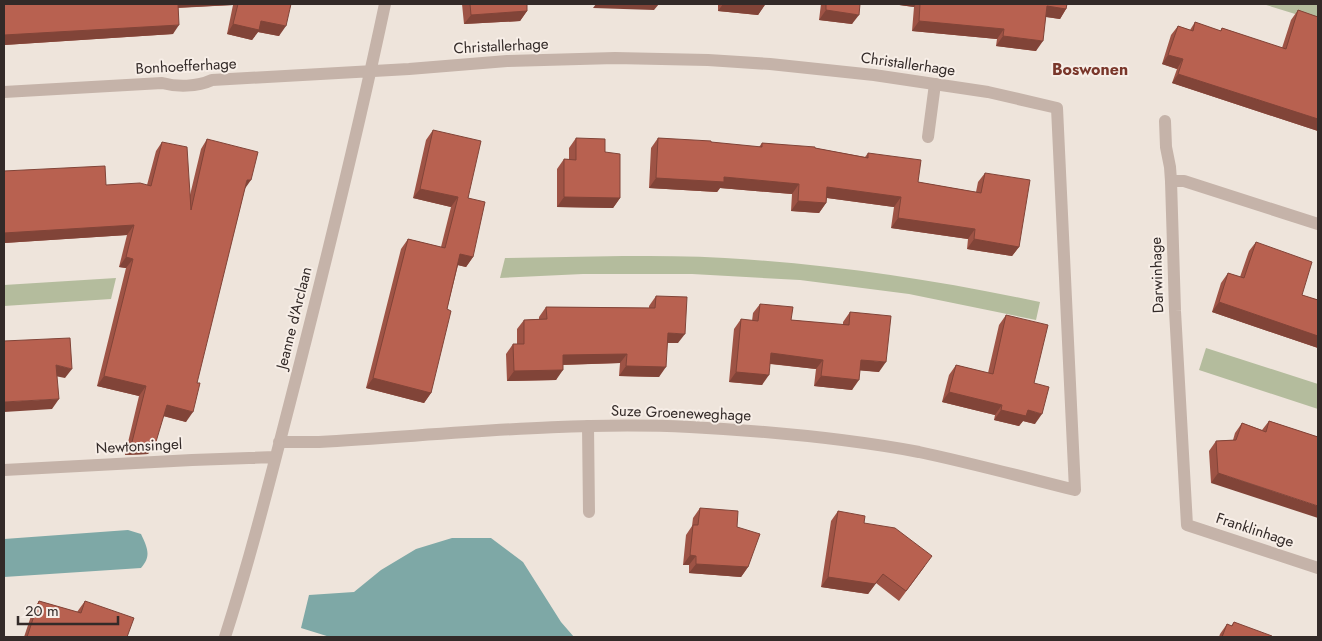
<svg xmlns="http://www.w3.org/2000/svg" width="1322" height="641" viewBox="0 0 1322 641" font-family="Jost,sans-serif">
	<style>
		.green { fill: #b4bc9d }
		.water { fill: #7ea8a6 }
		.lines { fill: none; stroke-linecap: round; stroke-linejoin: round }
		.service { stroke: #c5b3a9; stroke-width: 12 }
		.minor { stroke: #c5b3a9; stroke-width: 12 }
		.wall { fill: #9e5345 }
		.shaded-wall { fill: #814438 }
		.building { fill: #b86150; stroke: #814438 }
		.labels { text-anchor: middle; stroke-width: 4; stroke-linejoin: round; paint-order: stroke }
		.street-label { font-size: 15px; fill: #332a28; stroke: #f7eee7 }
		.neighbourhood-label { font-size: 16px; font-weight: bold; fill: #79362a; stroke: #f7eee7 }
	</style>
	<rect width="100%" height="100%" fill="#eee4db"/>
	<!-- green -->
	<path class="green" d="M1263 4H1318V21Z
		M623 256C657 256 691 256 725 258 831 264 936 280 1040 302L1036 320 909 294 800 280 692 274H583L500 278 505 258Z
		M116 278 111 299 4 306V285Z
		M1206 348 1318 384V409L1199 370Z"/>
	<!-- water -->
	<path class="water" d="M128 530 141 534C147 547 152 556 141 568L4 577V539Z
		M452 538H491L523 562 561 622 574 637H330L301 628 309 595 354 592 381 570 416 549Z"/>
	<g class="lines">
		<!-- service -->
		<path class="service" d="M1165 121 1166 147 1170 167 1171 181
			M928 137 935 84
			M588 426 589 512"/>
		<!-- minor -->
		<path class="minor" d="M4 92 162 83C177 87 197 87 212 80L409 69 507 61 615 58 708 60 770 64 874 75 988 92 1057 108 1075 490C1023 477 971 463 919 452 844 438 766 431 690 427 566 421 442 435 319 442H279
			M1318 224 1184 181H1171L1175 311 1187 525 1318 568
			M4 470 192 460 275 457
			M225 637C253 550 275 460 298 371 329 249 359 127 385 4"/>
	</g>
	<!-- wall -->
	<path class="wall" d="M4 4H291L279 36 258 32 252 40 227 34 233 5 178 8 173 34 4 45Z
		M462 4H527V11L520 21 464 24Z
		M718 4H765L758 15 718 11Z
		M821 4H860L852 24 819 20Z
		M892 4H1067L1066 9 1060 19 1046 17 1036 51 996 46 997 39 912 31 914 7Z
		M1298 10 1318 17V131L1172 83 1177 69 1162 64 1171 35 1178 26 1190 30 1195 22 1220 31 1222 28 1282 48 1291 20Z
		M433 130 468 198 473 257 466 267 458 265 447 309 431 393 424 403 366 388 401 249 408 239 441 247 451 207 413 198 426 140Z
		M576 138 605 152 620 198 613 208 557 207V169L564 159H569V148Z
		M658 138 759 147 762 143 815 148 865 157 868 153 918 182 976 192 978 182 985 173 1019 247 1012 256 967 249 968 239 891 228 894 207 827 198 826 203 819 213 791 211 792 194 720 188 717 192 649 188 651 148Z
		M207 139 245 188 186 422 163 416 148 454 125 455 139 396 97 386 126 268 119 267 127 235 4 243V171L106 185H147L156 151 162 142 190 195 201 149Z
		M1256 242 1302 295 1318 300V348L1212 312 1221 283 1228 273 1240 277 1249 251Z
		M656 296 678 343H667L659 377 619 376 620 363 563 365 556 380 507 381 506 354 513 344H517V329L524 320 539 319V317L546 307 649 308V306Z
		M760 304 791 320 843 325V322L850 312 879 372 860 370 852 390 814 386 816 369 770 364 762 385 729 382 734 329 741 319 752 321 753 313Z
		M1006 315 1034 383 1035 424 1023 421 1019 426 994 420 995 415 942 402 949 375 956 365 988 373 999 325Z
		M1269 421 1318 437 1211 483 1209 451 1216 441 1233 440 1235 433 1242 423 1262 430Z
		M700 508 737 527 748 567 741 577 689 573V565H683L686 535 692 526 693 518Z
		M838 511 864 523 925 566 899 601 876 583 868 594 821 587 831 521Z
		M39 601 77 612 85 601 127 637H24L33 610Z
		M1234 622 1271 637H1219L1220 634 1227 624 1231 626Z"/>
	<!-- shaded-wall -->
	<path class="shaded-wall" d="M174 4H234L233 5 171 8Z
		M596 4H659L654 10 593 8Z
		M723 4H753L765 5 758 15 718 11Z
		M892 4H916L914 7Z
		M1047 6 1066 9 1060 19 1040 16Z
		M826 10 859 15 852 24 819 20Z
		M527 11 520 21 464 24 471 15Z
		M261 21 286 26 279 36 258 32 252 40 227 34 233 24Z
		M919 21 1004 29 997 39 912 31Z
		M179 25 173 34 4 45V35Z
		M1003 36 1043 41 1036 51 996 46Z
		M1168 55 1183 59 1177 69 1162 64Z
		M1178 74 1318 119V131L1172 83Z
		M724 177 799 184 792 194 720 188 717 192 649 188 656 178Z
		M247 180H251L244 190Z
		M827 187 901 197 894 207 820 197Z
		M420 189 458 197 451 207 413 198Z
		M564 197 620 198 613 208 557 207Z
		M798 201 826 203 819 213 791 211Z
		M898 218 975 229 968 239 891 228Z
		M134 225 127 235 4 243V233Z
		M974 239 1019 247 1012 256 967 249Z
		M460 254 473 257 466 267 453 264Z
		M126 257 133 259 126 268 119 267Z
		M1219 302 1318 336V348L1212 312Z
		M668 333 685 334 678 343H661Z
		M771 353 823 360 816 369 764 363Z
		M627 354 620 363 556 365 563 355Z
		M861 360 886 362 879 372 854 370Z
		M56 365 72 369 65 378 50 375Z
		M626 366 666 367 659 377 619 376Z
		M563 370 556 380 507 381 514 371Z
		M736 372 769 375 762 385 729 382Z
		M104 376 146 386 139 396 97 386Z
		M821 376 859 380 852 390 814 386Z
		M373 378 431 393 424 403 366 388Z
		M949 392 1002 405 995 415 942 402Z
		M59 399 52 409 4 412V402Z
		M167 405 193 412 186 422 160 415Z
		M1001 410H1028L1042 414 1035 424 1023 421 1019 426 994 420Z
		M155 445 148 454 125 455 131 446Z
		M1218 473 1318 506V518L1211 483Z
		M690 555 696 556 689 565H683Z
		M696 564 748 567 741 577 689 573Z
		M883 574 868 594 821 587 828 577Z"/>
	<!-- building -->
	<path class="building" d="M4 4H178L179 25 4 35Z
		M238 4H291L286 26 261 21 259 30 233 24Z
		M470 4H527V11L471 15Z
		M826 4H860L859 15 826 10Z
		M920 4H1067L1066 9 1047 6 1043 41 1003 36 1004 29 919 21Z
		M1298 10 1318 17V119L1178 74 1183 59 1168 55 1178 26 1193 31 1195 22 1221 31 1222 28 1286 49Z
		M433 130 481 141 468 198 485 202 473 257 460 254 447 309 451 311 431 393 373 378 408 239 445 248 458 197 420 189Z
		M576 138 605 139V152L620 154V198L564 197V159L576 160Z
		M658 138 711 141V142L762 147V143L815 147V148L868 158V153L921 160 918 182 981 193 985 173 1030 180 1019 247 974 239 975 229 898 218 901 197 827 187 826 203 798 201 799 184 724 177V182L656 178Z
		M207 139 258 152 251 180H247L197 383H200L193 412 167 405 155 445 131 446 146 386 104 376 133 259 126 257 134 225 4 233V171L105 166 106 185 140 183 151 186 162 142 187 147 191 210Z
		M1256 242 1312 262 1302 295 1318 300V336L1219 302 1228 273 1244 278Z
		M656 296 687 297 685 334 668 333 666 367 626 366 627 354 563 355V370L514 371 513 344H524V320L547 319 546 307 655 308Z
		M760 304 793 307 791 320 849 325 850 312 891 316 886 362 861 360 859 380 821 376 823 360 771 353 769 375 736 372 741 319 758 321Z
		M1006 315 1048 325 1034 383 1049 387 1042 414 1028 410 1026 416 1001 410 1002 405 949 392 956 365 993 374Z
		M70 338 72 369 56 365 59 399 4 402V341Z
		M1269 421 1318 437V506L1218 473 1216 441 1236 440 1242 423 1266 432Z
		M700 508 738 511 737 527 760 534 748 567 696 564V556L690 555 693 525H698Z
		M838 511 865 516 864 523 895 528 932 556 906 591 883 574 875 584 828 577Z
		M39 601 81 613 85 601 134 618 127 637H27Z
		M1234 622 1272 636 1271 637H1222L1227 624 1232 626Z"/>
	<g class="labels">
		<!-- street labels -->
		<g class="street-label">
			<text transform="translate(501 46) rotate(-3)" y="5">Christallerhage</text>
			<text transform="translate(908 64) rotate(8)" y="5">Christallerhage</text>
			<text transform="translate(186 66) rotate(-3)" y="5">Bonhoefferhage</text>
			<text transform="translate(1157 275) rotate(-92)" y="5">Darwinhage</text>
			<text transform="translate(294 318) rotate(-76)" y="5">Jeanne d'Arclaan</text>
			<text transform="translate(681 413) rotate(2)" y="5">Suze Groeneweghage</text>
			<text transform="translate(139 446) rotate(-3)" y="5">Newtonsingel</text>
			<text transform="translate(1255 530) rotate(18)" y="5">Franklinhage</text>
		</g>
		<!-- neighbourhood labels -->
		<g class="neighbourhood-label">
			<text x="1090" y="75">Boswonen</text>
		</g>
	</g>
	<!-- border -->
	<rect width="1322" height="641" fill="none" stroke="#332a28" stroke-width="10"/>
	<!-- scale -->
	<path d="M18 616v8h100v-8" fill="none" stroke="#332a28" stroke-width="2.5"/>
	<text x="25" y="616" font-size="15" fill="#332a28" stroke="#f7eee7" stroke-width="4" paint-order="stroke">20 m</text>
</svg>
